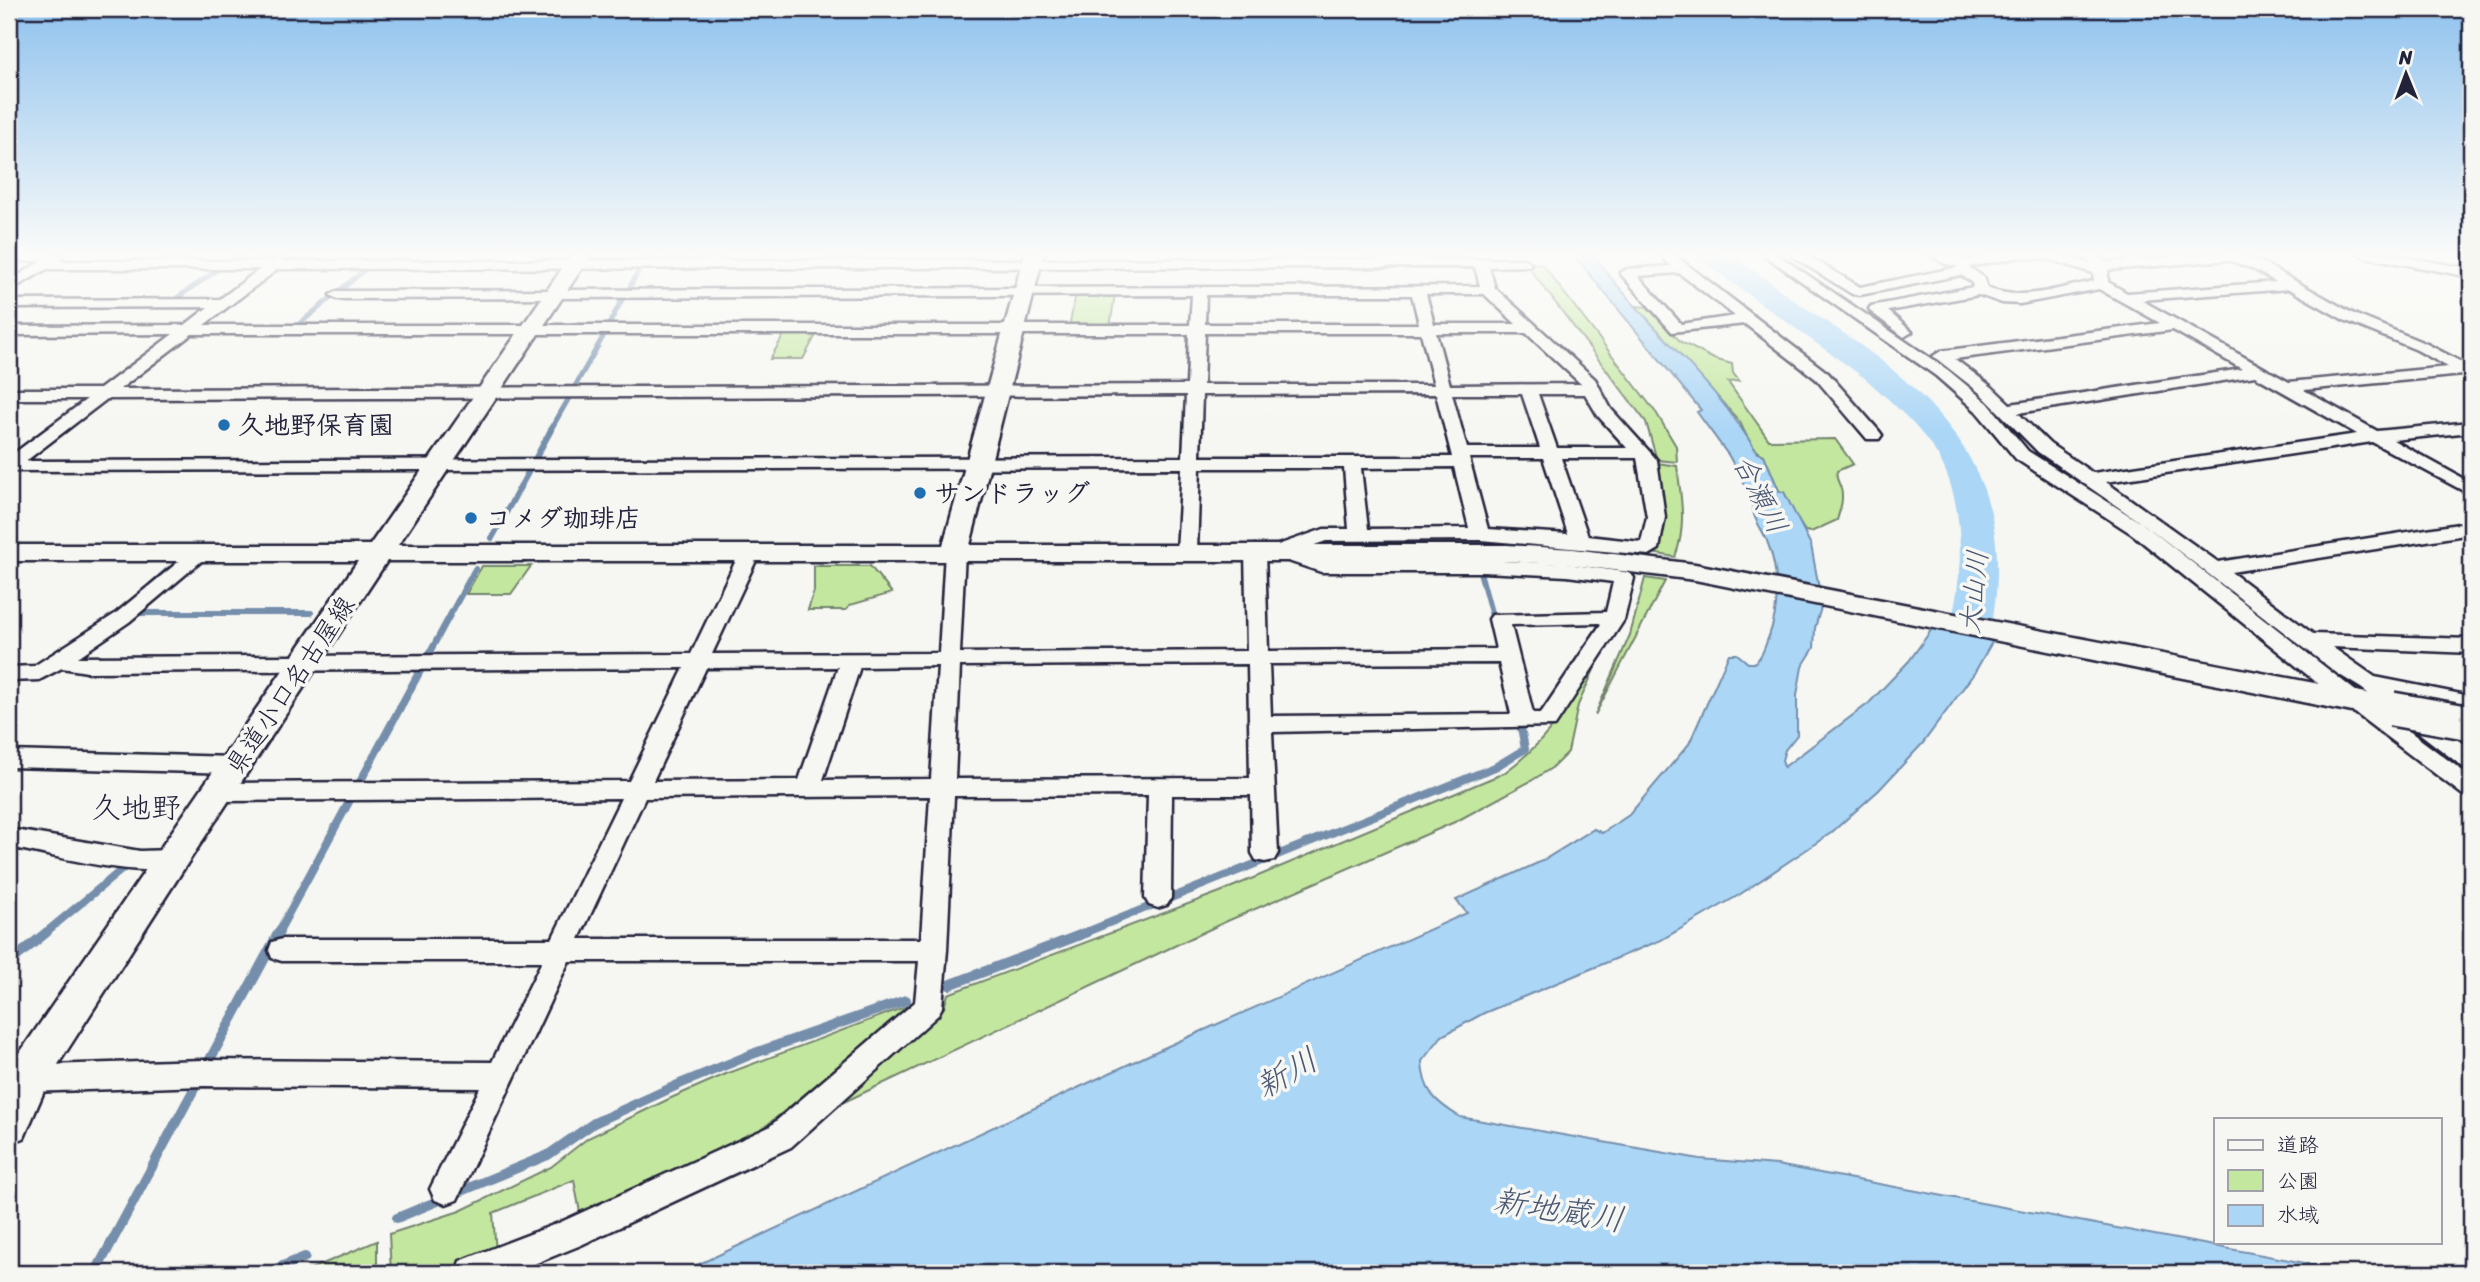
<svg xmlns="http://www.w3.org/2000/svg" width="2480" height="1282" viewBox="0 0 2480 1282" font-family="Sriracha,'Klee One',sans-serif">
	<style>
		.green { fill: #c4e7a0; stroke: #73846e; stroke-width: 2 }
		.water { fill: #abd6f6; stroke: #748eab; stroke-width: 2 }
		.lines { fill: none; stroke-linecap: round; stroke-linejoin: round }
		.stream-far3 { stroke: #748eab; stroke-width: 5 }
		.stream-far2 { stroke: #748eab; stroke-width: 6 }
		.stream-far1 { stroke: #748eab; stroke-width: 8 }
		.stream { stroke: #748eab; stroke-width: 10 }
		.river { fill: #abd6f6; fill-rule: evenodd }
		.street-casing { stroke: #22223b; stroke-width: 5 }
		.secondary-casing { stroke: #22223b; stroke-width: 5 }
		.street { fill: #f6f6f2; fill-rule: evenodd }
		.secondary { fill: #f6f6f2; fill-rule: evenodd }
		.secondary-bridge-casing { stroke: #22223b; stroke-width: 38; stroke-linecap: butt }
		.secondary-bridge { stroke: #f6f6f2; stroke-width: 33 }
		.poi-dot { fill: #1f6fb2; stroke: #f6f6f2; stroke-width: 2.5 }
		.labels { text-anchor: middle; stroke-width: 7; stroke-linejoin: round; paint-order: stroke }
		.poi-label { font-size: 26px; font-weight: bold; fill: #22223b; stroke: #f6f6f2; text-anchor: start }
		.street-label { font-size: 26px; fill: #22223b; stroke: #f6f6f2 }
		.water-label { font-size: 28px; font-style: italic; fill: #4b5873; stroke: #f6f6f2 }
		.quarter-label { font-size: 30px; fill: #22223b; stroke: #f6f6f2 }
		.near-water-label { font-size: 33px; font-style: italic; fill: #4b5873; stroke: #f6f6f2 }
	</style>
	<rect width="100%" height="100%" fill="#f6f6f2"/>
	<filter id="ink" filterUnits="userSpaceOnUse"><feTurbulence type="fractalNoise" baseFrequency=".0143" numOctaves="2"/><feDisplacementMap in="SourceGraphic" scale="14" xChannelSelector="R" yChannelSelector="G"/><feConvolveMatrix kernelMatrix="1 2 1 2 8 2 1 2 1" color-interpolation-filters="sRGB"/></filter>
	<g filter="url(#ink)">
		<!-- green -->
		<path class="green" d="M1526 264H1542L1657 414 1676 446 1677 462 1657 460 1646 422Z
			M1076 294H1115L1110 327H1069Z
			M1636 306 1647 307 1681 342 1714 359 1732 364 1733 373 1739 381 1728 382 1769 440 1835 439 1853 464 1837 471C1835 479 1839 481 1841 489 1844 499 1840 510 1837 520L1811 532 1805 531 1779 491 1764 455C1752 451 1745 433 1740 422Z
			M785 333H817L803 359H770Z
			M1657 463 1677 466C1681 497 1687 526 1675 557L1651 553Z
			M482 566H531L511 594H466Z
			M814 566H870L892 593 850 605 846 610H808L814 591Z
			M1645 578 1665 581 1595 715 1630 635Z
			M1607 641 1578 705 1568 752 1553 767 1531 781 1457 821 1225 922 844 1102 838 1098 944 1008 948 994 1220 892 1504 773C1554 737 1577 693 1607 641Z
			M910 1005 898 1019 740 1147 581 1218 574 1180 493 1213 496 1253 443 1273H391L389 1234 460 1211 551 1167 588 1138 671 1098 726 1074Z
			M377 1241V1273H301Z"/>
		<!-- water -->
		<path class="water" d="M1572 253H1592C1642 323 1715 379 1757 453L1764 455 1779 491 1784 492 1811 545 1822 604 1815 628 1814 648 1802 667 1797 695V735L1785 750 1782 760 1784 767 1869 703 1909 661 1942 615 2000 628 1975 672 1923 743 1879 790 1831 833 1739 895 1661 940 1484 1013 1442 1036 1422 1061C1423 1091 1435 1102 1460 1117L1700 1159 1777 1165 2359 1273H680L1157 1051 1467 913 1456 900 1542 861 1594 829 1602 833 1629 815 1689 744 1729 654H1737L1748 663H1754C1763 657 1765 645 1769 636 1780 607 1779 570 1767 541 1762 528 1750 516 1753 501L1729 456 1697 412 1701 410Z"/>
		<g class="lines">
			<!-- stream-far3 -->
			<path class="stream-far3" d="M644 261 649 253
				M227 263 241 253
				M628 290 640 268
				M171 302 223 266
				M298 325 368 267
				M607 328 624 296
				M574 388 604 335
				M550 431 569 398"/>
			<!-- stream-far2 -->
			<path class="stream-far2" d="M534 461 551 430
				M492 538 530 469
				M1480 572 1492 616
				M151 585 169 569
				M137 613H311
				M429 654 475 569"/>
			<!-- stream-far1 -->
			<path class="stream-far1" d="M428 656 430 653
				M360 782 421 669
				M45 933 125 867
				M278 933 350 800
				M1084 933 1495 767 1525 749 1521 727"/>
			<!-- stream -->
			<path class="stream" d="M9 963 47 932
				M949 985 1088 932
				M208 1063 279 932
				M397 1218 548 1155 594 1123 682 1083 755 1053 906 1000
				M95 1273 194 1089
				M266 1273 305 1257"/>
			<!-- river -->
			<path class="river" d="M1695 253C1703 252 1719 250 1726 254 1749 265 1779 290 1801 305 1903 371 2001 440 1997 575 1996 610 1990 646 1971 676L1956 680 1941 676 1935 667C1964 608 1973 505 1933 448 1915 422 1889 400 1866 379L1699 259Z"/>
			<defs>
				<path id="street" d="M9 253H55L62 257 60 261H271L278 258 284 261 1524 259 1531 263 1529 266 1489 267 1495 288 1595 379 1611 409 1657 460 1665 517 1659 549 1649 555 1480 540 1326 541 1297 551 1323 560H1482L1567 564 1624 572 1631 574 1634 578 1624 620 1555 726 1272 732 1278 853 1274 860 1265 862 1256 860 1252 853 1251 795H1172L1171 898 1167 905 1158 908 1149 905 1145 898 1148 795 954 796 947 950 942 1007 938 1015 791 1147 581 1245 512 1273H456L460 1261 561 1222 769 1127 915 1002 919 961H569L457 1200 446 1204 435 1200 430 1189 480 1088 203 1086 29 1092 19 1088 15 1077H9V1051L44 1058 48 1065 203 1060 492 1062 542 961H282L272 958 269 950 272 942 282 939H552L621 798 217 801 209 798 205 792 209 786 217 783 629 781 684 668 87 672 62 668 39 680 9 681V667L34 666 115 614 194 549 201 547 211 553 129 622 78 657 691 654 740 552 750 546 760 552 712 654 939 653 945 552 955 546 965 552 960 653 1247 651 1245 551 1255 545 1265 551 1268 651 1496 649 1489 619 1492 615 1606 612 1613 582 1567 576 1482 572H1321L1273 556 1269 551 1272 547 1324 529H1349L1344 468H1200L1197 551 1187 557 1177 551 1182 468 9 471V457L87 399H9V389H100L173 334 9 335V326L185 325 208 307 9 308V300L220 299 260 269H47L9 291V281L41 261H9ZM1475 267 1480 286 337 291 330 295 337 299 1192 295 1190 325H204L278 269ZM1426 294H1484L1516 324H1434ZM1206 295H1412L1419 324H1205ZM1205 333H1421L1434 385H1203ZM1436 333H1526L1581 384 1450 385ZM192 334H1189L1187 385 120 389ZM1436 394 1452 457H1200L1202 395ZM1452 394H1522L1540 448H1467ZM1538 394H1585L1598 416 1627 448H1557ZM1186 395 1183 457 26 461 107 399ZM1469 458H1543L1568 534 1488 529ZM1561 458H1637L1647 517 1641 542 1588 536ZM1454 467 1469 528 1368 529 1361 468ZM1599 623 1601 624 1541 713H1533L1511 625ZM1499 663 1511 714 1271 716 1269 664ZM1248 664 1250 778 955 779 960 666ZM938 666 931 779 823 780 860 667ZM838 667 799 780 653 781 706 668ZM930 796 921 939H579L645 798Z
					M1658 253H1672L1828 373 1879 431 1882 435 1879 439H1867L1816 379 1745 324 1672 332 1620 273 1627 269 1671 266ZM1679 273 1735 316 1681 324 1638 276Z
					M1761 253H1775L1948 370 1988 403 2028 451 2146 526 2362 696 2471 777V797L2463 795 2346 706 2132 534 2016 459 1976 411 1936 376Z
					M1787 253H1803L1860 287 1959 267 1943 263 1927 253C1942 253 1954 259 1969 259 1980 259 1990 255 2001 253 2033 248 2063 255 2092 264L2078 253H2093L2106 262 2233 253 2263 263 2354 314 2427 344 2471 367V378L2463 375 2304 390 2377 431 2471 422V432L2393 440 2471 483V495L2372 442 2106 482 2218 562 2471 522V534L2231 572 2313 634 2471 639V653L2332 647 2375 677 2471 696V710L2401 697 2471 749V769L2463 767 2361 688 2338 674 2150 529 2038 452 1980 393 1933 356 1941 351 2160 323 2099 289 2020 304 2002 303 1979 295 1888 311 1912 332 1904 337 1871 312 1869 309 1871 306 1973 287 1972 282 1961 275 1860 295 1852 294ZM2020 257 2049 259 2093 273 2094 281C2058 288 2022 302 1987 288L1984 277 1968 267ZM2228 260 2253 269 2276 282 2127 293 2108 282V270ZM2289 289 2344 320 2417 350 2448 367 2289 382 2141 300ZM2173 330 2242 369 2010 404 1992 387 1955 359ZM2255 376 2357 434 2093 473 2050 444 2018 413Z
					M2358 253H2384L2471 269V277L2365 257Z
					M9 751 235 757 243 759 247 765 243 771 235 773 9 767Z
					M9 829 140 851 170 850 179 853 183 860 179 867C141 879 51 855 9 847Z"/>
				<path id="secondary" d="M573 253H592L398 545H943L1025 253H1044L970 545H1507L1573 549 1695 564 2392 698 2403 702 2408 709 2403 716 2392 720 1695 580 1573 565 1507 561H387L183 870 50 1077 24 1138 9 1143V1077L19 1054 358 561H9V545H370Z"/>
			</defs>
			<!-- street casing -->
			<use href="#street" class="street-casing"/>
			<!-- secondary casing -->
			<use href="#secondary" class="secondary-casing"/>
			<!-- street -->
			<use href="#street" class="street"/>
			<!-- secondary -->
			<use href="#secondary" class="secondary"/>
			<defs>
				<path id="secondary-bridge" d="M2392 709 2471 723"/>
			</defs>
			<!-- secondary-bridge casing -->
			<use href="#secondary-bridge" class="secondary-bridge-casing"/>
			<!-- secondary-bridge -->
			<use href="#secondary-bridge" class="secondary-bridge"/>
		</g>
	</g>
	<!-- sky -->
	<linearGradient id="sky" x2="0" y2="1"><stop stop-color="#8fc2ee"/><stop offset="0.59" stop-color="#fbfbf9"/><stop offset="1" stop-color="#fbfbf9" stop-opacity="0"/></linearGradient>
	<rect width="2480" height="432" fill="url(#sky)"/>
	<!-- markers -->
	<g class="poi-dot">
		<circle cx="224" cy="425" r="7"/>
		<circle cx="920" cy="493" r="7"/>
		<circle cx="471" cy="518" r="7"/>
	</g>
	<g class="labels">
		<!-- poi labels -->
		<g class="poi-label">
			<text x="238" y="434">久地野保育園</text>
			<text x="934" y="502">サンドラッグ</text>
			<text x="485" y="527">コメダ珈琲店</text>
		</g>
		<!-- street labels -->
		<g class="street-label">
			<text transform="translate(290 685) rotate(-56)" y="9">県道小口名古屋線</text>
		</g>
		<!-- water labels -->
		<g class="water-label">
			<text transform="translate(1761 494) rotate(63)" y="10">合瀬川</text>
			<text transform="translate(1973 592) rotate(-84)" y="10">大山川</text>
		</g>
		<!-- quarter labels -->
		<g class="quarter-label">
			<text x="136" y="818">久地野</text>
		</g>
		<!-- near-water labels -->
		<g class="near-water-label">
			<text transform="translate(1286 1072) rotate(-30)" y="12">新川</text>
			<text transform="translate(1559 1209) rotate(9)" y="12">新地蔵川</text>
		</g>
	</g>
	<!-- margin -->
	<rect width="2480" height="1282" fill="none" stroke="#f6f6f2" stroke-width="35"/>
	<rect x="18" y="18" width="2445" height="1247" fill="none" stroke="#22223b" stroke-width="2.5" filter="url(#ink)"/>
	<!-- legend -->
	<rect x="2214" y="1118" width="228" height="126" fill="#f6f6f2" stroke="#a1a1a9" stroke-width="2"/>
	<rect x="2228" y="1140" width="35" height="10" fill="#f6f6f2" stroke="#a1a1a9" stroke-width="2"/>
	<text x="2277" y="1152" font-size="21" fill="#22223b">道路</text>
	<rect x="2228" y="1170" width="35" height="21" fill="#c4e7a0" stroke="#a1a1a9" stroke-width="2"/>
	<text x="2277" y="1188" font-size="21" fill="#22223b">公園</text>
	<rect x="2228" y="1205" width="35" height="21" fill="#abd6f6" stroke="#a1a1a9" stroke-width="2"/>
	<text x="2277" y="1222" font-size="21" fill="#22223b">水域</text>
	<!-- north arrow -->
	<g transform="translate(2406 74) rotate(359)" stroke="#f6f6f2" stroke-width="5" paint-order="stroke">
	<path d="M0-5L12 26L0 18L-12 26Z" fill="#22223b"/>
	<text y="-10" font-size="19" font-weight="bold" text-anchor="middle" fill="#22223b">N</text>
	</g>
</svg>
